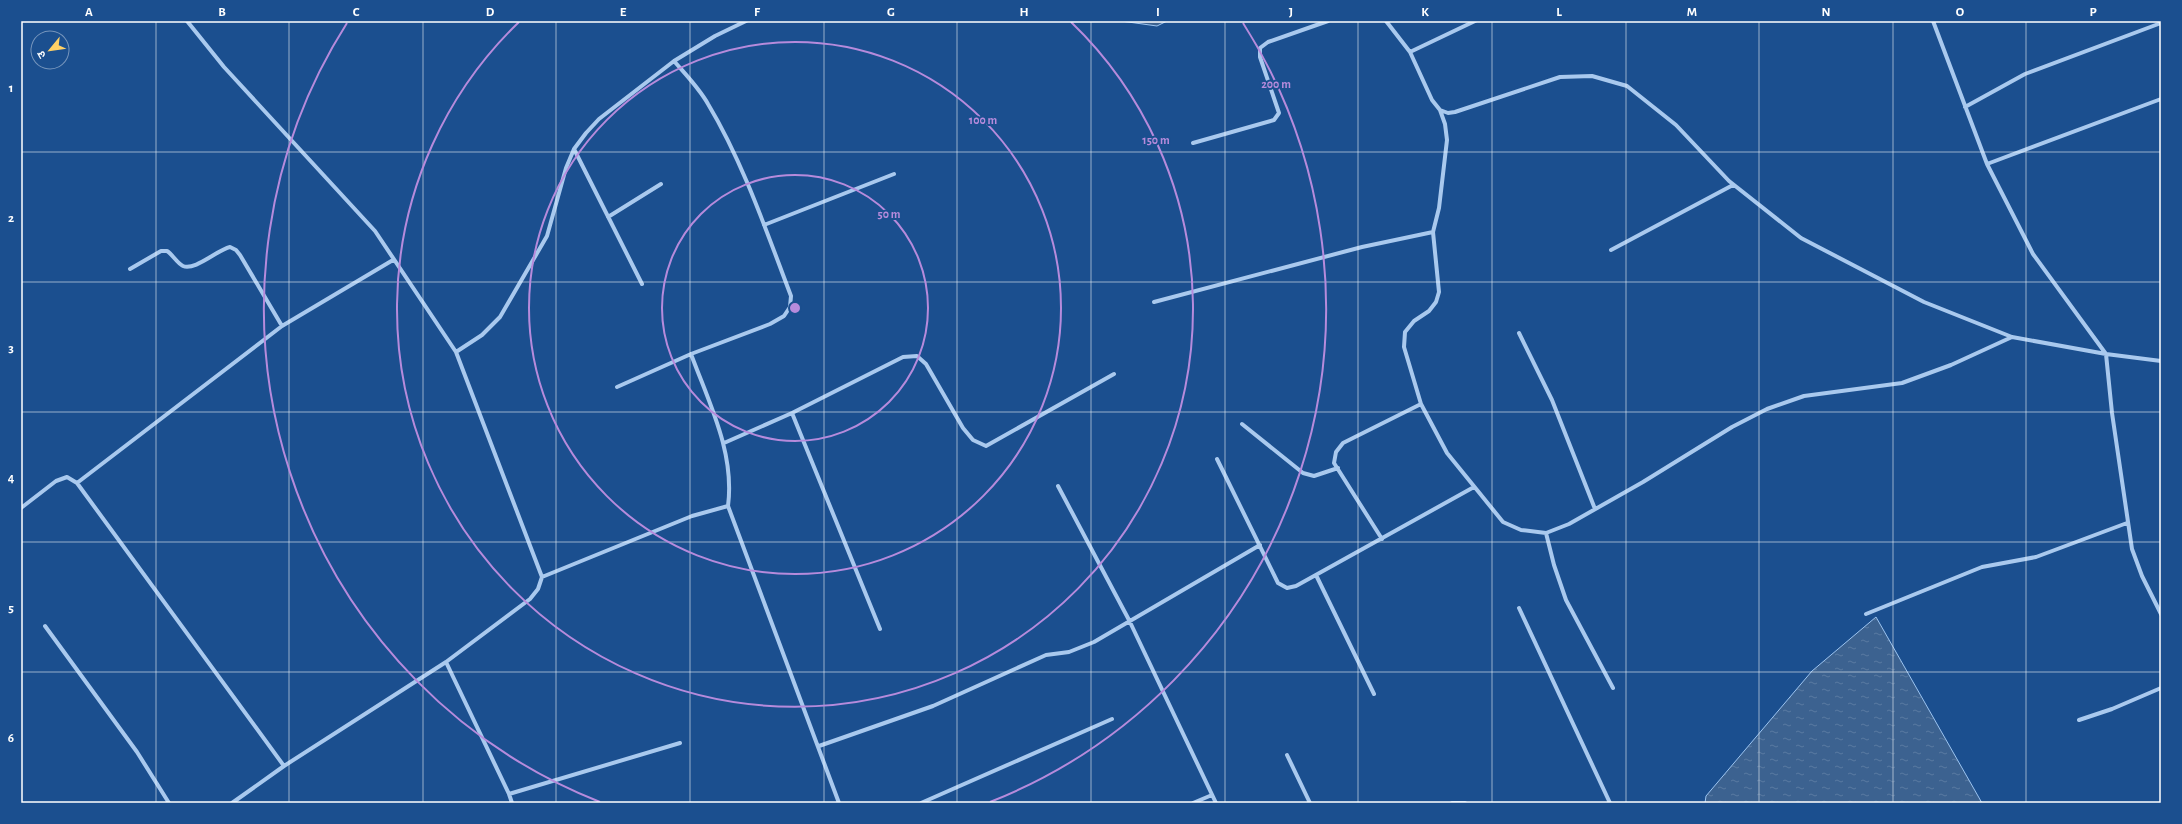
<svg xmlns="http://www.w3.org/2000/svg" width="2182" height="824" viewBox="0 0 2182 824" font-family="'Alegreya Sans','Noto Sans Devanagari',sans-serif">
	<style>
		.water { fill: url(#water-ripples); stroke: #9cc4f0 }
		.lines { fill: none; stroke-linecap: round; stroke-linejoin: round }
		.minor { stroke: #a9c9ee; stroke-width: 4 }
		.grid { fill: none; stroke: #fff; stroke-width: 1; stroke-opacity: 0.55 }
		.ring { fill: none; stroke: #b68bdc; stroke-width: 2 }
		.centre { fill: #b68bdc; stroke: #1b4f8f; stroke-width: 2 }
		.ring-label { font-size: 12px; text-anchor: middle; font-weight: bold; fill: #b68bdc; stroke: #1b4f8f; stroke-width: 4; stroke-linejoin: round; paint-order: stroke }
		.neatline { fill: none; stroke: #fff; stroke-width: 1.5 }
		.grid-label { font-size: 13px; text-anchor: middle; font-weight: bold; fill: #fff }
	</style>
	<defs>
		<pattern id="water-ripples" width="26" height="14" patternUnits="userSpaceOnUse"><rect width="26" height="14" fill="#3c6290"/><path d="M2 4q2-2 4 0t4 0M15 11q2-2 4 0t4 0" fill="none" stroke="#597aa1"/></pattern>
	</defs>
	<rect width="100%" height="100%" fill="#1b4f8f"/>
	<!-- water -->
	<path class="water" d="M1121 21H1167L1157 26Z
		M1876 617 1982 803H1705L1706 796 1812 671Z"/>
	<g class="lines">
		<!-- minor -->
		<path class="minor" d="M187 21 224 67 375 231 456 352 542 577 538 589 530 599 446 662 284 766 232 803
			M1386 21 1410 52 1432 100 1440 110 1448 113 1455 112 1560 77 1592 76 1627 86 1676 125 1729 181 1801 238 1924 302 2012 337 2106 354 2161 361
			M1933 21 1987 164 2033 254 2106 354 2112 413 2132 549 2142 576 2161 614
			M1410 52 1475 21
			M1965 107 2025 74 2161 23
			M1440 110 1445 124 1447 140 1439 208 1433 232 1439 292 1436 302 1429 311 1414 321 1405 332 1404 347 1421 404 1447 453 1503 522 1521 530 1546 533 1569 524 1643 482 1732 427 1767 409 1804 396 1902 383 1951 365 2012 337
			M1193 143 1274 120 1279 113 1260 57V48L1268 42 1328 21
			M574 149 642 284
			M1987 164 2161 99
			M608 217 661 184
			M764 225 894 174
			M1611 250 1733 185
			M130 269 161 251H167C173 255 177 263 183 266 195 271 217 250 230 247L236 250 240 255 282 326
			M1154 302 1362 247 1433 232
			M1519 333 1552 400 1595 509
			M456 352 482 335 500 317 547 236 566 168 574 149 586 133 599 119 674 61 715 36 746 21
			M691 354C709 403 735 453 728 506
			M617 387 691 354 770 324 784 316 790 307 791 296C767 233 743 162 708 104 699 88 686 75 674 61
			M792 413 880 629
			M1242 424 1303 473 1314 476 1338 468
			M724 443 792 413 903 357 917 356 926 364 963 428 973 440 986 446 1114 374
			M1217 459 1278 583 1287 588 1296 586 1474 487
			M77 483 282 326 393 260
			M1058 486 1129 620 1216 803
			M21 508 56 481 67 477 77 483 284 766
			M1546 533 1554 565 1566 600 1613 688
			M1382 539 1334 463 1336 452 1343 443 1421 404
			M1316 575 1374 694
			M542 577 692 516 728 506 839 803
			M1519 608 1610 803
			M1866 614 1982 567 2036 557 2127 523
			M45 626 137 752 169 803
			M446 662 509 794 512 803
			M2079 720 2112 709 2161 688
			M819 746 933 706 1046 655 1069 652 1094 642 1260 545
			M1287 755 1310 803
			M509 794 680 743
			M921 803 1112 719
			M1193 803 1212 795
			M1452 803H1465"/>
	</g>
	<!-- grid -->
	<path class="grid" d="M156 21V803M289 21V803M423 21V803M556 21V803M690 21V803M824 21V803M957 21V803M1091 21V803M1225 21V803M1358 21V803M1492 21V803M1626 21V803M1759 21V803M1893 21V803M2026 21V803M21 152H2161M21 282H2161M21 412H2161M21 542H2161M21 672H2161"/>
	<!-- distance rings -->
	<g class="ring">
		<circle cx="795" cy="308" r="133"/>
		<circle cx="795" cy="308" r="266"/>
		<path d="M1071 22A398 398 0 1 1 519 22"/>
		<path d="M600 802A531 531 0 0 1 347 23M1243 23A531 531 0 0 1 990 802"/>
	</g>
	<circle cx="795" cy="308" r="6" class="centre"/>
	<g class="ring-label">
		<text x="1276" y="88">200 m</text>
		<text x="983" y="124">100 m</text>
		<text x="1156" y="144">150 m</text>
		<text x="889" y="218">50 m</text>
	</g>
	<!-- border -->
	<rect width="2182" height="824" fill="none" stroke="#1b4f8f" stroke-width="44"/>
	<!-- north arrow -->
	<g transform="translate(50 50) rotate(241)"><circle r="19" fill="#1b4f8f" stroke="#7695bc"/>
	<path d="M0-3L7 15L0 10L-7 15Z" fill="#ffd166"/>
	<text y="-6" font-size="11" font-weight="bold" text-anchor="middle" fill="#ffffff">उ</text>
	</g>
	<rect x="22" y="22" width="2138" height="780" class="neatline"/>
	<g class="grid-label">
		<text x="89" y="16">A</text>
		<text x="222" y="16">B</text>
		<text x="356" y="16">C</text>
		<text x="490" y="16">D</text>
		<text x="623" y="16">E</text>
		<text x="757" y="16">F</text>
		<text x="891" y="16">G</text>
		<text x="1024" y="16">H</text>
		<text x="1158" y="16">I</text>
		<text x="1291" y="16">J</text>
		<text x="1425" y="16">K</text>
		<text x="1559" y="16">L</text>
		<text x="1692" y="16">M</text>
		<text x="1826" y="16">N</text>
		<text x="1960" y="16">O</text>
		<text x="2093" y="16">P</text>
		<text x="11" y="92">1</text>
		<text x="11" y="222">2</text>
		<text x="11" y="352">3</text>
		<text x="11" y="482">4</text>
		<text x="11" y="612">5</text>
		<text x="11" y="742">6</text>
	</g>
</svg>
